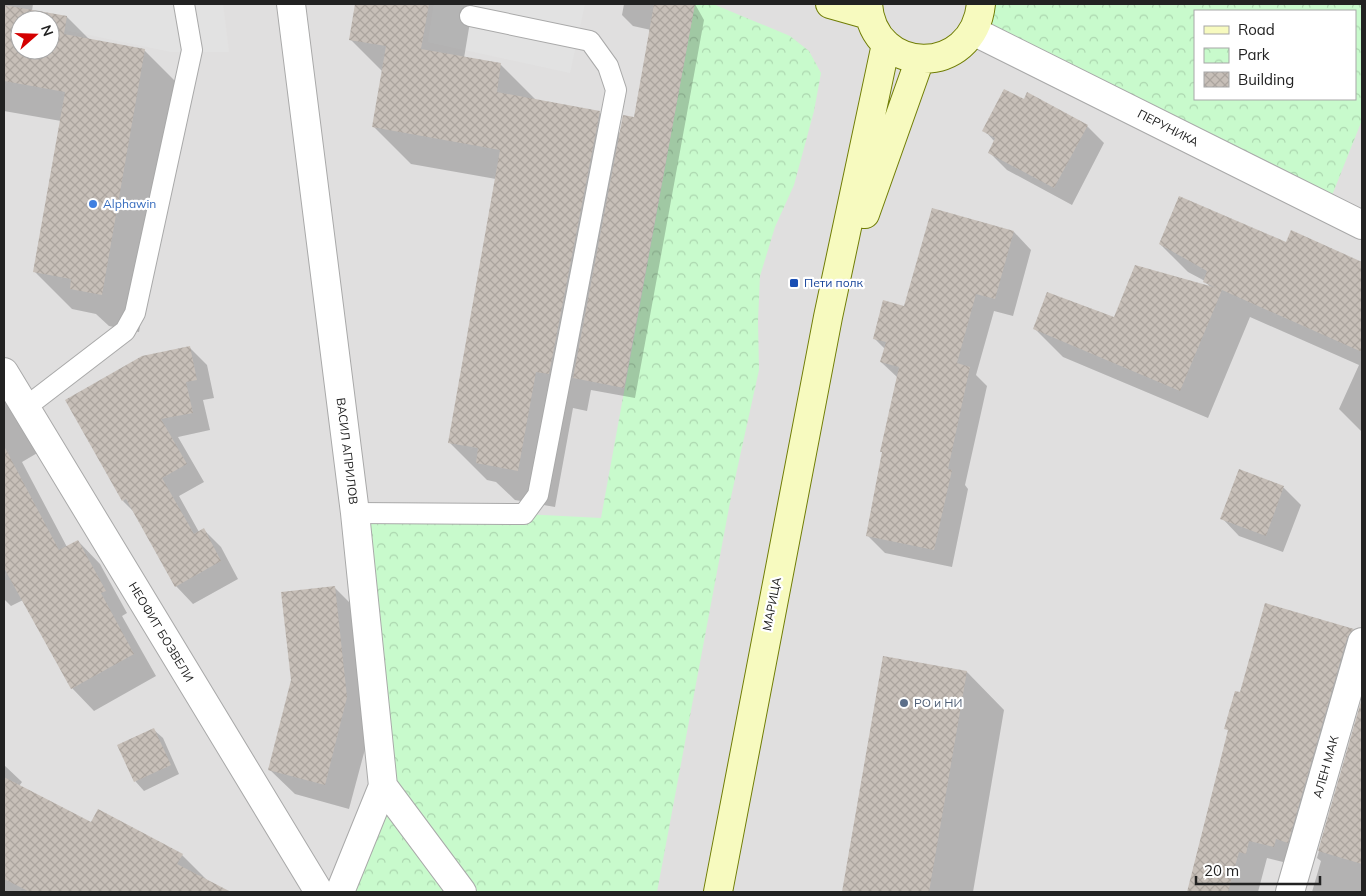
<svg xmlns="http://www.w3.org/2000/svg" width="1366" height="896" viewBox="0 0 1366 896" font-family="Mulish,sans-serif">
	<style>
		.residential { fill: #e0dfdf; fill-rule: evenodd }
		.park { fill: url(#park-crowns); fill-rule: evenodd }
		.parking { fill: #e2e2e2 }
		.shadow { fill: #0003; fill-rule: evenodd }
		.building { fill: url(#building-cross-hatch); fill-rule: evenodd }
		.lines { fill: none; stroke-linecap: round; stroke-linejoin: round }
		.lane-casing { stroke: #a9a9a9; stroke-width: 22 }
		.street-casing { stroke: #a9a9a9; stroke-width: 30 }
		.secondary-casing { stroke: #707d05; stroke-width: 30 }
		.lane { stroke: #fff; stroke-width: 20 }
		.street { stroke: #fff; stroke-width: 28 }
		.secondary { stroke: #f7fabf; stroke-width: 28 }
		.shop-dot { fill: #3f7fe0; stroke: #fff; stroke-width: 2 }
		.transit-dot { fill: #1a4fb4; stroke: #fff; stroke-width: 2 }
		.service-dot { fill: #5c6f8a; stroke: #fff; stroke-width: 2 }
		.labels { text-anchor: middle; stroke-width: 4.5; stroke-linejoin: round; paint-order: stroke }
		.street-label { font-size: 12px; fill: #222; stroke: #fff }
		.shop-label { font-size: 12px; fill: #366cbe; stroke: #fff; text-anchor: start }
		.transit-label { font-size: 12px; fill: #164399; stroke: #fff; text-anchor: start }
		.service-label { font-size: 12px; fill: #4e5e75; stroke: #fff; text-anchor: start }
	</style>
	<defs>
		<pattern id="park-crowns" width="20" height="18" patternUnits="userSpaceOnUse" patternTransform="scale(1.25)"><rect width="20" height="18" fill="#c8facc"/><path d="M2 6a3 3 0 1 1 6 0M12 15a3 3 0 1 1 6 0" fill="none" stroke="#acd6af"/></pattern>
		<pattern id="building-cross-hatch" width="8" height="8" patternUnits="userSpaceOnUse" patternTransform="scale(1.25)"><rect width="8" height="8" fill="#c7bfb8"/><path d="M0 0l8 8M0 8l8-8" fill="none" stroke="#aba49e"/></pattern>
	</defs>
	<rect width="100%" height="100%" fill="#f2efe9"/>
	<!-- residential -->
	<path class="residential" d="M4 4H1362V892H4ZM1195 11H1355V99H1195ZM20 20H50V50H20Z"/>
	<!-- park -->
	<path class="park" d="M692 4H713L790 36 809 51 821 73 814 111 794 185 775 227 760 276 758 321 759 370 731 497 657 892H340L383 786 355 513 524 514 601 518 694 8Z
		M976 4H1362V120L1327 208 973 31ZM1195 11H1355V99H1195Z"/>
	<!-- parking -->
	<path class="parking" d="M10 4H223L229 52H171L50 27V20L7 18Z
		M434 4H585L570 73 428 42Z"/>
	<!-- shadow -->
	<path class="shadow" d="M4 4H33L32 11 67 17 90 40 144 50 182 88 139 332 109 326 96 314 72 309 35 272 61 121 4 111ZM20 20H50V50H20Z
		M356 4H473L464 58 501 65 537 101 599 112 621 134 635 119 651 30 633 26 622 15 624 4H695L704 20 635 398 591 390 587 411 573 408 555 507 515 500 496 482 487 480 449 442 496 179 411 164 373 126 383 72 350 39Z
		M1024 100 1087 126 1104 143 1072 205 1007 170 989 152 995 142 984 130Z
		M932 210 1014 232 1031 250 1013 316 994 311 976 375 987 386 965 485 968 489 952 567 885 553 867 535 898 378 881 362 885 349 874 338 905 308Z
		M1160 244H1287L1340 253 1362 275V432L1339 409 1359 365 1250 317 1208 418 1063 357 1035 329 1115 318 1210 287 1205 281 1188 272Z
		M189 347 207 365 214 398 203 400 210 430 178 437 204 482 179 496 199 532 204 530 221 547 238 579 193 604 176 586 136 514 123 501Z
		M4 392 39 452 22 462 67 547 78 541 100 564 127 613 122 616 156 676 94 711 72 688 23 600 11 606 4 599Z
		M1239 471 1284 488 1301 505 1283 552 1239 536 1222 518Z
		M334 587 359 612 372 723 349 809 295 794 270 770Z
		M1339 626 1357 644 1303 867 1267 858 1258 892H1189L1229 731 1226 728 1241 693Z
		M884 657 967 672 1004 710 973 892H843Z
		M1362 702V892H1312L1321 861 1317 858Z
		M154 730 163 738 179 774 144 791 136 782 118 746Z
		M4 765 22 782 19 786 91 824 182 855 210 883 228 892H4Z"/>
	<!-- building -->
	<path class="building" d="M355 4H429L421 49 501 63 497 92 600 111 549 374 536 372 518 471 476 463 478 448 448 443 500 150 372 127 386 46 349 40Z
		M654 4H695L624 388 573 378 623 115 634 117Z
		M4 5 67 16 64 34 145 49 102 295 70 289 71 279 33 272 65 92 4 81ZM20 20H50V50H20Z
		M1004 89 1024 99 1027 92 1088 125 1054 188 988 153 995 138 982 131Z
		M1179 196 1286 242 1291 230 1362 262V352L1222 290 1180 391 1033 329 1047 292 1114 317 1135 265 1217 288 1203 282 1207 271 1159 244Z
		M932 208 1014 231 995 299 976 294 957 363 970 367 948 469 952 470 934 550 866 536 882 452H880L899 367 880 362 886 342 873 339 883 300 904 306Z
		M190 346 197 380 186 382 193 413 161 419 187 464 162 478 194 534 204 528 221 561 175 587 126 499 122 501 65 400 142 356Z
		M4 446 59 550 78 540 106 591 101 593 134 654 71 689 4 568Z
		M1239 469 1284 486 1266 536 1220 519Z
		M335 586 347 697 325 785 268 770 291 680 281 592Z
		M1265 603 1354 629 1347 638 1288 843 1276 839 1274 847 1249 841 1246 854 1239 852 1228 892H1187L1228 730 1224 729 1235 691 1240 692Z
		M883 656 967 671 929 892H842Z
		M1362 698V864L1318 851Z
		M154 728 171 765 134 782 117 745Z
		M4 777 91 822 98 809 183 854 177 864 231 892H30L4 879Z"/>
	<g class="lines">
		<defs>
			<path id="lane" d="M26 407 125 331 135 313 192 50 184 4
				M355 513 524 514 538 495 616 90 608 66 590 41 470 16"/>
			<path id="street" d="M291 4 355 513 383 786 340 892
				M973 31 1362 225
				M4 372 319 892
				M383 786 462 892
				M1290 892 1362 642"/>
			<path id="secondary" d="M830 4 869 15
				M868 4C873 76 973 78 981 4
				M865 214 920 59
				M718 892 828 317 886 44"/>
		</defs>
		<!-- lane casing -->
		<use href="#lane" class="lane-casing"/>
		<!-- street casing -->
		<use href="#street" class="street-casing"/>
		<!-- secondary casing -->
		<use href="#secondary" class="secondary-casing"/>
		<!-- lane -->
		<use href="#lane" class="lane"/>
		<!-- street -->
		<use href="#street" class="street"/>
		<!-- secondary -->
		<use href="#secondary" class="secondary"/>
	</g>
	<!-- markers -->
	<circle class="shop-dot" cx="93" cy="204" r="5"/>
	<rect class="transit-dot" x="789" y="278" width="10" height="10" rx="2.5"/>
	<circle class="service-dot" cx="904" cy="703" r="5"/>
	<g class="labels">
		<!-- street labels -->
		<g class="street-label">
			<text transform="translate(1168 128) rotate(27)" y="4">ПЕРУНИКА</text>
			<text transform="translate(347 451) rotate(83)" y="4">ВАСИЛ АПРИЛОВ</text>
			<text transform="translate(772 604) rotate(-79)" y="4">МАРИЦА</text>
			<text transform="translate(161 632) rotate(59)" y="4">НЕОФИТ БОЗВЕЛИ</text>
			<text transform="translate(1326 767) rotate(-74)" y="4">АЛЕН МАК</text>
		</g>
		<!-- shop labels -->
		<g class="shop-label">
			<text x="103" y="208">Alphawin</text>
		</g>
		<!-- transit labels -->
		<g class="transit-label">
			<text x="804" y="287">Пети полк</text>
		</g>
		<!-- service labels -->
		<g class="service-label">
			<text x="914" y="707">РО и НИ</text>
		</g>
	</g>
	<!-- border -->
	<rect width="1366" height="896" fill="none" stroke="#222222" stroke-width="10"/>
	<!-- legend -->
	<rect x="1194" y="10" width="162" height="90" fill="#ffffff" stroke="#a7a7a7"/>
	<rect x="1204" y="26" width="25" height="8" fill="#f7fabf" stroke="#a7a7a7"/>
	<text x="1238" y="35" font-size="15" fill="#222222">Road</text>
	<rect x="1204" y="48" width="25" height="15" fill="url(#park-crowns)" stroke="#a7a7a7"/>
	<text x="1238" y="60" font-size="15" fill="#222222">Park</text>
	<rect x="1204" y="72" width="25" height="15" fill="url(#building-cross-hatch)" stroke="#a7a7a7"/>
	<text x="1238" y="85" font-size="15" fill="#222222">Building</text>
	<!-- north arrow -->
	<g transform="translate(35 35) rotate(70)"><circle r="24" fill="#ffffff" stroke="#a7a7a7"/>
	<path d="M0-4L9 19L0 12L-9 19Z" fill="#d40000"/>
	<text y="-8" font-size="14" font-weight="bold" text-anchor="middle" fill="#222222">N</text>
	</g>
	<!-- scale -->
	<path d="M1196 876v8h124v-8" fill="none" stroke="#222222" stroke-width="2.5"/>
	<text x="1204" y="876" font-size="15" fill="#222222" stroke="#ffffff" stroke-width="4" paint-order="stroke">20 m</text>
</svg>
